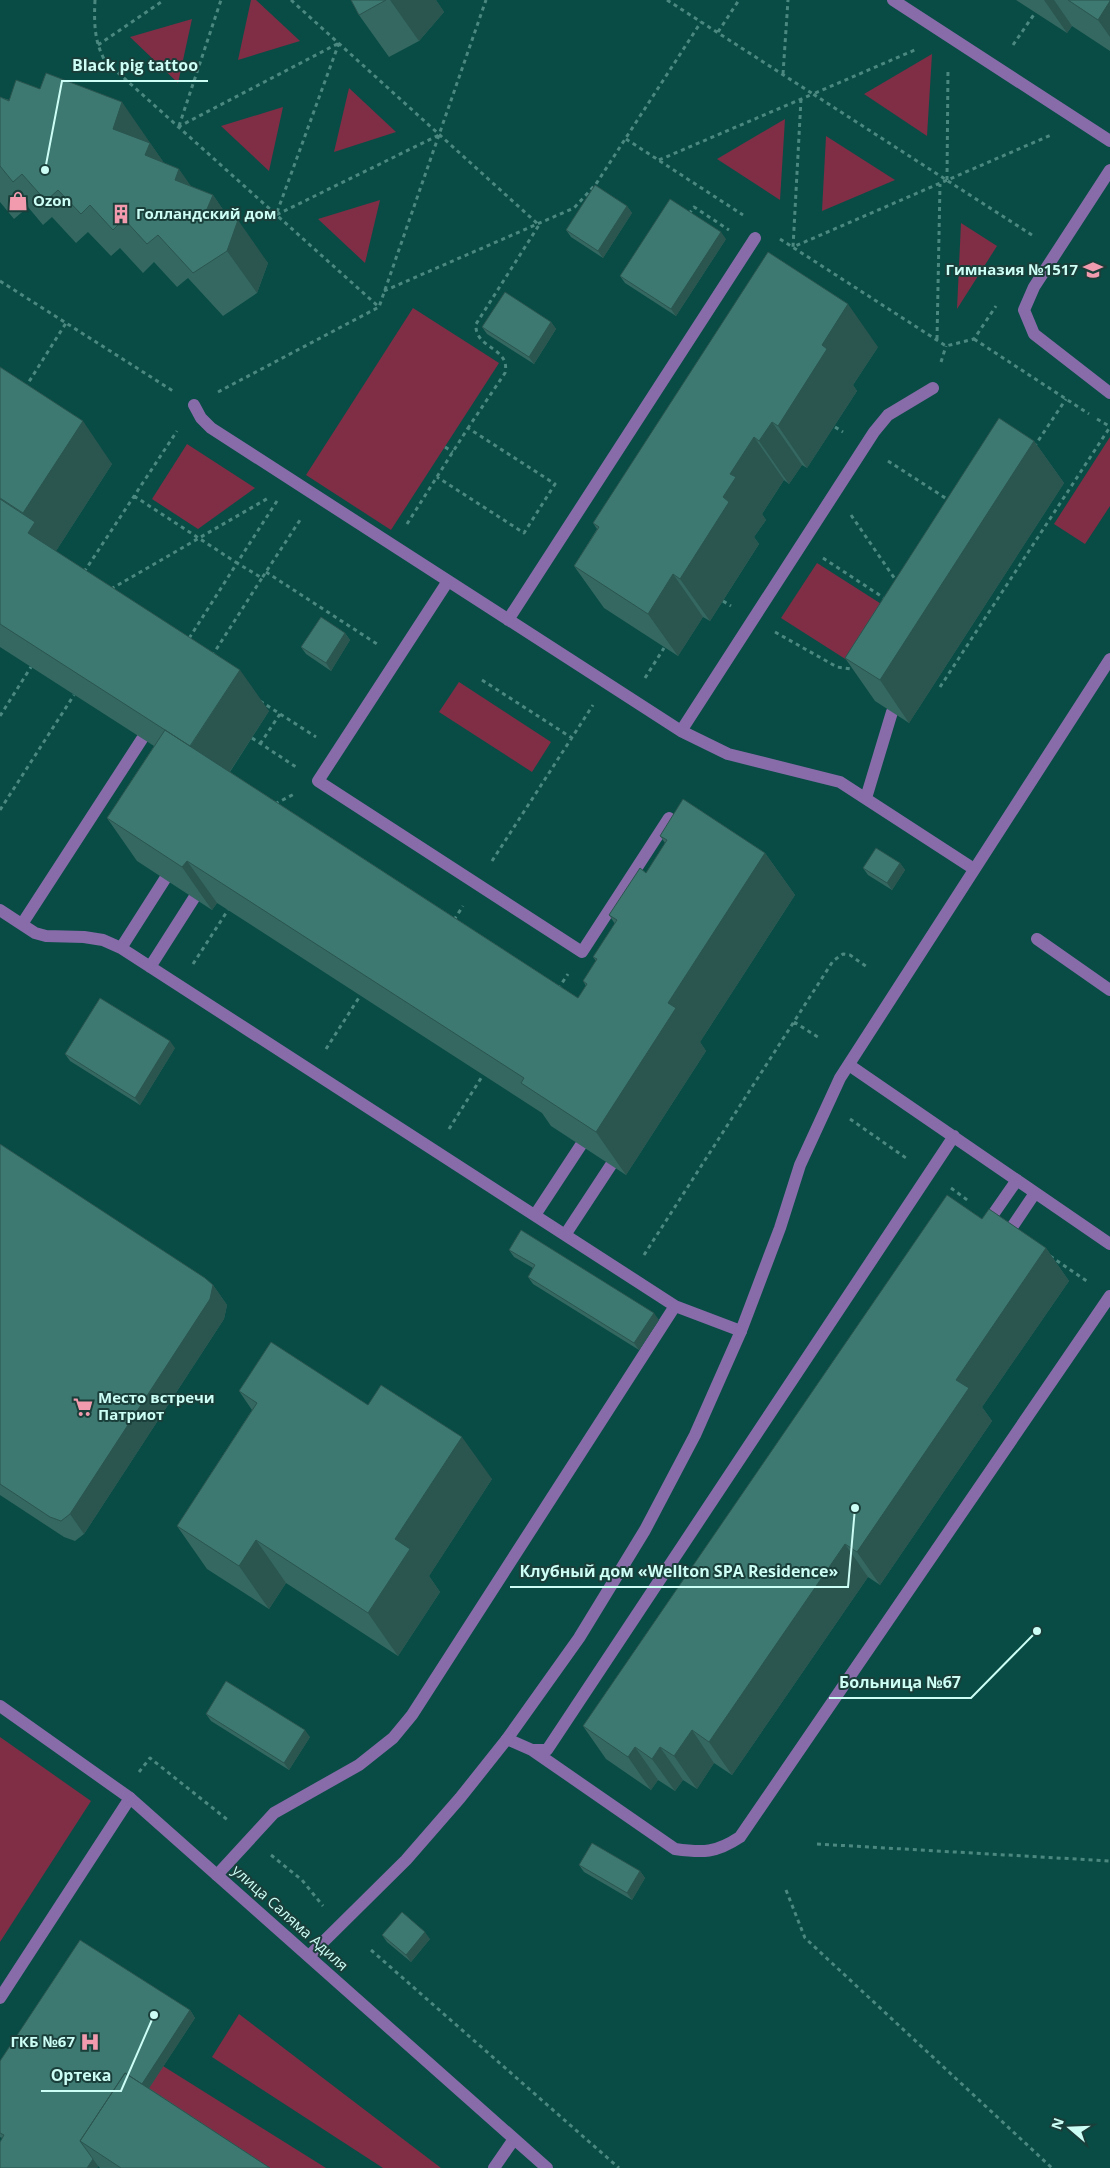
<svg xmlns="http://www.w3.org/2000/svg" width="1110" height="2168" viewBox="0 0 1110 2168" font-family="'Open Sans',sans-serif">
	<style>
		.green { fill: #802d46 }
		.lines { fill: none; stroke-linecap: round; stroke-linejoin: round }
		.path { stroke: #4b8880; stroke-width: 3; stroke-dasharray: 4 4; stroke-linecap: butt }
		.service { stroke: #886ba9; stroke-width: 12 }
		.minor { stroke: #886ba9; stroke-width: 12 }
		.tertiary { stroke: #886ba9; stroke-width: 12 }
		.wall { fill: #346861 }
		.shaded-wall { fill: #2b554f }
		.building { fill: #3d7971; stroke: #2b554f }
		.labels { text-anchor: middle; stroke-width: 4; stroke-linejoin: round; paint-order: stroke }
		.poi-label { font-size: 15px; font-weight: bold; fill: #ccfef6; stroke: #1a3e39; text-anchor: start }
		.street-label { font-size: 15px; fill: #ccfef6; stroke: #1a3e39 }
		.leader { fill: none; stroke: #ccfef6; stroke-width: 2 }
		.callout-dot { fill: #ccfef6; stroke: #1a3e39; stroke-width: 2 }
		.callout-label { font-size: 16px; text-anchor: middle; font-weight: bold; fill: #ccfef6; stroke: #1a3e39; stroke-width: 4; stroke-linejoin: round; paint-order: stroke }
	</style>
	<rect width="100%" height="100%" fill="#094c45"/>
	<!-- green -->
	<path class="green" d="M251 0H256L300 41 238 60Z
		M192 19 178 83 130 37Z
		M932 54 927 136 864 94Z
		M349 88 396 132 334 152Z
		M283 107 269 171 221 126Z
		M785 119 780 200 717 159Z
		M826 136 895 180 822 211Z
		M380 200 365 263 318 219Z
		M961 223 997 246 957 309Z
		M413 308 499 363 391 530 306 475Z
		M1110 437V506L1085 544 1054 524Z
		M187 444 255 488 198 529 152 499Z
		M817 563 886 607 850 662 781 618Z
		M459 682 551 742 532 772 439 712Z
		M0 1737 91 1801 0 1942Z
		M239 2014 441 2168H383L212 2057Z
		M163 2066 326 2168H249L142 2098Z"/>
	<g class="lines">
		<!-- path -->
		<path class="path" d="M95 0C94 22 94 41 105 61L379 307
			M291 0 539 225 476 324C474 349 511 347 505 373L468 428
			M667 0 813 94 917 49
			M718 32 739 0
			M339 43 276 215 439 135
			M98 45 164 0
			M1013 45 1035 13
			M783 74 788 0
			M801 99 793 247 1051 135
			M179 126 221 0
			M178 127 339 43
			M626 139 743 215
			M659 160 813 94 1035 237
			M947 180 948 68
			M689 214 694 207 729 230
			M780 239 946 346 974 339 996 306
			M0 281 173 391
			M384 291 574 208 596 184 701 22
			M937 339 940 184
			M974 339 1089 414
			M941 362 946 346
			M25 388 66 323
			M218 392 379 307 486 0
			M1097 419 1109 426
			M835 427 843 432
			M445 447 453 452
			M1034 447 1066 399
			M888 461 950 501
			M134 496 237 563 188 640
			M277 501 237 563 262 578 302 517
			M851 515 897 582
			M407 524 468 428 555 484 524 533 437 477
			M823 558 887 600
			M84 572 177 431
			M266 572 377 644
			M111 589 270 497
			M723 601 731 606
			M775 632 837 667 851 669 856 666
			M212 656 262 578
			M645 678 664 648
			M482 680 572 738
			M940 687 1110 427
			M260 701 316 737
			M0 716 31 667
			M252 738 296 767
			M260 744 280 714
			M275 804 296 793
			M0 810 74 695
			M492 861 593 705
			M454 920 463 906
			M193 964 228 910
			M558 989 568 974
			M794 1022 821 1039
			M326 1049 360 996
			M850 1119 906 1158
			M449 1129 483 1075
			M951 1188 970 1202
			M644 1255 833 961 843 954 850 955 867 967
			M1050 1256 1088 1282
			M139 1772 150 1758 229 1821
			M817 1844 1110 1861
			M271 1855 302 1880 323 1906
			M786 1890 805 1938 1052 2168
			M371 1950 619 2168"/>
		<!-- service -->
		<path class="service" d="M893 0 1110 141
			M1110 170 1034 287 1024 310 1034 334 1110 393
			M194 405 201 418 211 428 681 731 728 754 840 782 974 869
			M448 581 318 781 582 952 669 818
			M508 620 755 238
			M681 731 874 432 888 415 933 388
			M866 798 892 712
			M0 910 35 933 46 936 84 937 103 940 121 948 675 1306 741 1331
			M22 924 142 739
			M1037 939 1110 990
			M121 948 165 879
			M150 967 194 898
			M849 1065 1110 1244
			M535 1215 581 1145
			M985 1226 1017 1180
			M565 1235 611 1165
			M1004 1239 1035 1193
			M507 1739 532 1750H547L954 1136
			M532 1750 675 1849C703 1853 716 1853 740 1837L1110 1296
			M217 1875 274 1813 359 1765 393 1738 412 1715 675 1306
			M0 1998 130 1798
			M494 2168 514 2139"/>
		<!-- minor -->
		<path class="minor" d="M309 1956 406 1860 460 1798 507 1739 579 1638 645 1530 695 1435 741 1331 780 1228 800 1165 840 1078 1110 659"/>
		<!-- tertiary -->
		<path class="tertiary" d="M0 1706 130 1798 547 2168"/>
	</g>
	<!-- wall -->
	<path class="wall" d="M351 0H436L444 12 419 41 389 57 359 15Z
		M1016 0H1110V51L1072 26 1067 33Z
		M0 97 152 145V146L164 163 192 187 213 195 228 217 268 263 257 293 223 316 188 278 177 287 154 262 143 273 120 248 111 256 88 232 76 243 52 217 43 225 28 207 14 219 0 202Z
		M627 206 632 213 603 258 571 237 566 230Z
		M726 239 676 316 625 283 620 276Z
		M551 322 556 329 534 364 487 334 482 327Z
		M878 347 853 385 857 391 807 468 802 465 789 484 784 480 762 514 766 520 754 537 759 544 710 621 703 617 678 656 604 608 574 566 597 529 593 523Z
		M0 367 112 464 56 551 269 711 230 772 578 998 586 986 583 981 596 961 593 957 615 924 609 915 646 873 665 843 660 836 765 853 795 895 700 1042 706 1051 626 1175 551 1126 542 1113 228 910 217 903 212 910 137 861 107 818 154 746 0 647Z
		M1034 441 1064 483 909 723 875 701 845 658Z
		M345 633 350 640 331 671 306 654 301 647Z
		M900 863 905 870 892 890 868 875 863 868Z
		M175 1048 140 1105 70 1061 65 1054Z
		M0 1144 213 1285 227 1305 224 1319 84 1534 75 1541 64 1537 0 1495Z
		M982 1219 1046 1248 1069 1281 982 1407 992 1421 880 1585 868 1577 732 1775 714 1763 697 1789 683 1780 675 1791 658 1780 651 1790 606 1759 583 1726Z
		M509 1250 659 1320 639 1350 533 1284 528 1277 533 1268 514 1257Z
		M239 1391 368 1405 492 1479 429 1576 440 1592 398 1656 286 1583 269 1609 207 1569 177 1526 252 1410Z
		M206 1714 310 1737 289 1770 211 1721Z
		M579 1865 640 1871 645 1878 632 1900 584 1872Z
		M382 1935 430 1939 411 1962 387 1942Z
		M190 2010 195 2018 149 2088 270 2168H100L98 2166 97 2168H0L2 2138 0 2137V2061Z"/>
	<!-- shaded-wall -->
	<path class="shaded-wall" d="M390 0H436L444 12 419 41Z
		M1044 0H1054L1072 26 1067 33Z
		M1110 1V37L1098 20Z
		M122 102 175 179 179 169 207 209 213 195 235 227 238 220 268 263 257 293 227 251 113 129Z
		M627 206 632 213 603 258 598 251Z
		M721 232 726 239 676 316 671 309Z
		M848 304 878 347 853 385 857 391 807 468 778 426 822 345Z
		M551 322 556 329 534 364 529 357Z
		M83 421 112 464 56 551 28 533 23 513Z
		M772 422 802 465 789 484 759 441Z
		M754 437 784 480 762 514 766 520 754 537 759 544 710 621 680 579 723 497 730 474Z
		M1034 441 1064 483 909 723 880 680Z
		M673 574 703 617 678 656 648 614Z
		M345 633 350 640 331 671 326 663Z
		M240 670 269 711 219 788 190 747Z
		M765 853 795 895 700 1042 706 1051 626 1175 596 1132 668 1003Z
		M187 861 217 903 212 910 182 867Z
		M900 863 905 870 892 890 887 883Z
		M170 1041 175 1048 140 1105 135 1098Z
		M1046 1248 1069 1281 982 1407 992 1421 880 1585 857 1552 956 1380Z
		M213 1285 227 1305 224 1319 84 1534 70 1514Z
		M654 1313 659 1320 639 1350 634 1343Z
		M462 1437 492 1479 429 1576 440 1592 398 1656 368 1613 395 1539Z
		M256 1540 286 1583 269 1609 239 1566Z
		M845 1544 868 1577 732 1775 709 1742Z
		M305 1730 310 1737 289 1770 284 1763Z
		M692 1730 714 1763 697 1789 674 1756Z
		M635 1747 658 1780 651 1790 628 1757Z
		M660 1747 683 1780 675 1791 652 1759Z
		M640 1871 645 1878 632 1900 627 1893Z
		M425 1932 430 1939 411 1962 406 1955Z
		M190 2010 195 2018 104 2157 97 2152Z
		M93 2159 98 2166 97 2168H87Z"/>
	<!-- building -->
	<path class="building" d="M351 0H386L359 15Z
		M1068 0H1110V1L1098 20Z
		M46 73 122 102 113 129 150 143 145 155 179 169 175 180 213 195 207 209 238 220 227 251 193 273 158 235 147 244 124 219 113 230 90 205 81 214 58 190 46 201 22 174 13 182 0 166V97L9 101 16 80 40 89Z
		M595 185 627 206 598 251 566 230Z
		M670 199 721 232 671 309 620 276Z
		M768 252 848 304 822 345 827 349 778 426 772 422 759 441 754 437 730 474 736 477 723 497 729 502 680 579 673 574 648 614 574 566 599 527 593 523Z
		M505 292 551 322 529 357 482 327Z
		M0 367 83 421 23 513 0 498Z
		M999 418 1034 441 880 680 845 658Z
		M0 499 35 522 28 533 240 670 190 746 0 624Z
		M321 617 345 633 326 663 301 647Z
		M165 730 578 998 587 984 583 981 597 959 593 957 617 920 609 915 640 868 646 873 667 840 660 836 683 799 765 853 668 1003 676 1008 596 1132 521 1083 524 1078 198 868 187 861 182 867 107 818Z
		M876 848 900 863 887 883 863 868Z
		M100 998 170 1041 135 1098 65 1054Z
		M0 1144 205 1278 213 1285 210 1299 70 1514 61 1521 50 1517 0 1484Z
		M947 1195 982 1219 989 1209 1046 1248 956 1380 969 1388 857 1552 845 1544 709 1742 692 1730 674 1756 660 1747 652 1759 635 1747 628 1757 583 1726Z
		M521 1230 654 1313 634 1343 528 1277 535 1265 509 1250Z
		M271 1342 368 1405 381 1385 462 1437 395 1539 410 1549 368 1613 256 1540 239 1566 177 1526 257 1403 239 1391Z
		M226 1681 305 1730 284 1763 206 1714Z
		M592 1843 640 1871 627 1893 579 1865Z
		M402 1912 425 1932 406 1955 382 1935Z
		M80 1940 190 2010 142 2084 125 2073 80 2141 93 2159 87 2168H0V2142L4 2135 0 2133V2061Z
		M125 2073 270 2168H121L80 2141Z"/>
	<!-- icons -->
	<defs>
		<symbol id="shop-bare" viewBox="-9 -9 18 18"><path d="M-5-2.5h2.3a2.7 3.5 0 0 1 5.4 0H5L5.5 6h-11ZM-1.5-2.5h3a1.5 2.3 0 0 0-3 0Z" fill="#f29aae" stroke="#1a3e39" stroke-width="2.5" paint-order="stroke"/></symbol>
		<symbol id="building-bare" viewBox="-9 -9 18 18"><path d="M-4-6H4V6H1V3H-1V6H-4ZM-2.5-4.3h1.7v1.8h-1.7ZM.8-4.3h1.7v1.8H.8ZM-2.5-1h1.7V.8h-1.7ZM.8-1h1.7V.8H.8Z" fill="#f29aae" stroke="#1a3e39" stroke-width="2.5" paint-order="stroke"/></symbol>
		<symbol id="school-bare" viewBox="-9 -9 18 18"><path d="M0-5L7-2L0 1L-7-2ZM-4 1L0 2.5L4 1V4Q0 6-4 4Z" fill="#f29aae" stroke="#1a3e39" stroke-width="2.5" paint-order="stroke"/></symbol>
		<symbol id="supermarket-bare" viewBox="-9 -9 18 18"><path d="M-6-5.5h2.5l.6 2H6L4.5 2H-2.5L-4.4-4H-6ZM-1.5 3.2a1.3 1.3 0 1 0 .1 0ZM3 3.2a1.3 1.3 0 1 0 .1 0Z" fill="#f29aae" stroke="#1a3e39" stroke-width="2.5" paint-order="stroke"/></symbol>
		<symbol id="hospital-bare" viewBox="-9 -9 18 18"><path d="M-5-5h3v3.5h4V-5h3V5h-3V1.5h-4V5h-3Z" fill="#f29aae" stroke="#1a3e39" stroke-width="2.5" paint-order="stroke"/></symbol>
	</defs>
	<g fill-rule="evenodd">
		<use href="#shop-bare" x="4" y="187" width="28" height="28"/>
		<use href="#building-bare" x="107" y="200" width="28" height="28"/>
		<use href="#school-bare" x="1079" y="256" width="28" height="28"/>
		<use href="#supermarket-bare" x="69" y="1393" width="28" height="28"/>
		<use href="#hospital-bare" x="76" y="2028" width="28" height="28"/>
	</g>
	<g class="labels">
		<!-- poi labels -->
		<g class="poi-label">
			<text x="33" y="206">Ozon</text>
			<text x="136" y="219">Голландский дом</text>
			<text x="1078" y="275" text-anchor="end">Гимназия №1517</text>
			<text x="98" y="1403">Место встречи<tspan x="98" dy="17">Патриот</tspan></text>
			<text x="75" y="2047" text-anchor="end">ГКБ №67</text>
		</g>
		<!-- street labels -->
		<g class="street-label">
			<text transform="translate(290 1918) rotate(42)" y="5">улица Саляма Адиля</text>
		</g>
	</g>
	<!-- callouts -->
	<path class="leader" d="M45 170L62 81H208M855 1508L848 1587H510M1037 1631L971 1698H829M154 2015L121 2091H41"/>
	<g class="callout-dot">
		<circle cx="45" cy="170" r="5"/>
		<circle cx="855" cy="1508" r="5"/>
		<circle cx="1037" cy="1631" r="5"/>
		<circle cx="154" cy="2015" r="5"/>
	</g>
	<g class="callout-label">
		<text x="135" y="71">Black pig tattoo</text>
		<text x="679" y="1577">Клубный дом «Wellton SPA Residence»</text>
		<text x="900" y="1688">Больница №67</text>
		<text x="81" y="2081">Ортека</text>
	</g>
	<!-- north arrow -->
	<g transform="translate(1070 2128) rotate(289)" stroke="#1a3e39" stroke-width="4" paint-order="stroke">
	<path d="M0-4L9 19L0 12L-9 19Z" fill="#ccfef6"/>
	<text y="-8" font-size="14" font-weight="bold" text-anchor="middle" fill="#ccfef6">N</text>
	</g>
</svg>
